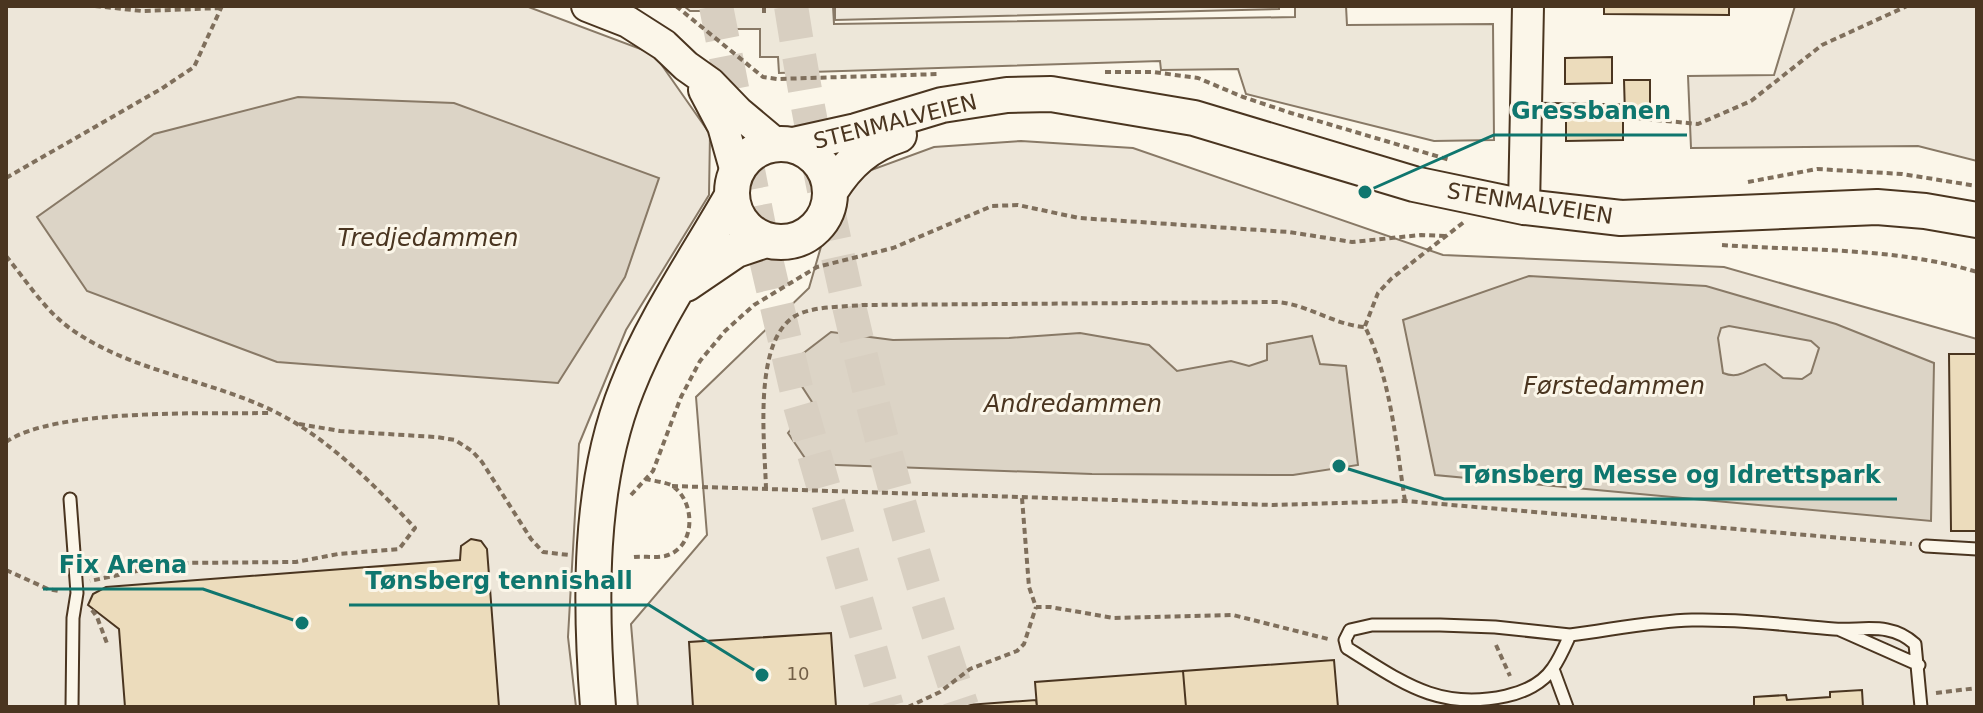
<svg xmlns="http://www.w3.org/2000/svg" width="1983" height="713" viewBox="0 0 1983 713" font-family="'DejaVu Sans',sans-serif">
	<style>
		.green { fill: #ede6d9; stroke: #887966; stroke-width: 2 }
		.parking { fill: #ede7d9; stroke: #887966; stroke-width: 2 }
		.water { fill: #dcd4c6; stroke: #887966; stroke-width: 2; fill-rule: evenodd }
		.building { fill: #ecdcbc; stroke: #4a3520; stroke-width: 2 }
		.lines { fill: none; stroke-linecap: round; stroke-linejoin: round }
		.primary-tunnel { stroke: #d8cfc1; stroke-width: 34; stroke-dasharray: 34 17; stroke-linecap: butt }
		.service-casing { stroke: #4a3520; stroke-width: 15 }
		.secondary-casing { stroke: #4a3520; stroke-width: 34 }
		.primary-casing { stroke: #4a3520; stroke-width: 38 }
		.path { stroke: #7f6f5c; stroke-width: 4; stroke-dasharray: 6 4; stroke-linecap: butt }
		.service { stroke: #fbf6e9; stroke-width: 11 }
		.secondary { stroke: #fbf6e9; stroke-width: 30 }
		.primary { stroke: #fbf6e9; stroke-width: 34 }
		.labels { text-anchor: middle; stroke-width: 6; stroke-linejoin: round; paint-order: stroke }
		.number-label { font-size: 18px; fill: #725f47 }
		.street-label { font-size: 22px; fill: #4a3520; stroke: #fbf6e9 }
		.water-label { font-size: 24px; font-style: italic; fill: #4a3520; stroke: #fbf6e9 }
		.leader { fill: none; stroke: #0f766e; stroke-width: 3 }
		.callout-dot { fill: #0f766e; stroke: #fbf6e9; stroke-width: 3 }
		.callout-label { font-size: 24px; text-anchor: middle; font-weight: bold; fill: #0f766e; stroke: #fbf6e9; stroke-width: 6; stroke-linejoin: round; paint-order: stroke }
	</style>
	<rect width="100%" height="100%" fill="#fbf6e9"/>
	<!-- green -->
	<path class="green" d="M6 6H526L654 54 710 134 709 195 626 330 579 444 568 637 576 707H6Z
		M835 6H1279V9L835 20Z
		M1795 6H1977V161L1918 146 1691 148 1688 76 1774 75Z
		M1021 141 1133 148 1443 255 1724 267 1977 339V707H638L631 624 707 535 696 397 809 288 829 219 863 173 934 147Z"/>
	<!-- parking -->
	<path class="parking" d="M684 6H833L834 24 1295 17V6H1346L1347 25 1493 24 1494 140 1434 141 1246 94 1238 69 1161 70 1160 61 779 73 778 57H760V29H714V11H690Z"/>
	<!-- water -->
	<path class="water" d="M298 97 454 103 659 178 625 277 558 383 277 362 87 291 37 217 154 134Z
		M1529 276 1706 286 1836 324 1934 363 1931 521 1435 475 1403 320ZM1729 326 1811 341 1819 348 1811 373 1802 379 1783 378 1765 364C1748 368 1741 380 1723 373L1718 338 1721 328Z
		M831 332 893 340 1009 338 1080 333 1149 345 1177 371 1231 361 1249 366 1267 360V344L1312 336 1320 364 1346 366 1358 465 1293 475 1092 474 809 464 788 433 812 402 788 365Z"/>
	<!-- building -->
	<path class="building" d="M1604 6H1729V15L1604 14Z
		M1612 57V83L1565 84V58Z
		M1624 80H1650V115H1625Z
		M1623 114V140L1566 141V115Z
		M1949 354H1977V531H1951Z
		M471 539 481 541 487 549 499 707H125L119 629 88 605 93 594 106 587 460 560 461 546Z
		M831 633 836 707H693L689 642Z
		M1334 660 1338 707H1186L1183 671Z
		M1183 671 1186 707H1037L1035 682Z
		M1862 690 1863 707H1754V697L1786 695 1787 700 1830 697V692Z
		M1036 700 1037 707H940Z"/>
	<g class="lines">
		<!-- primary-tunnel -->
		<path class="primary-tunnel" d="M716 6 762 242 800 405 887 707
			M791 6C828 242 886 481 962 707"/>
		<defs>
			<path id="service" d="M1528 109 1620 111
				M70 499 77 593 73 618 72 707
				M1926 546 1977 549
				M1840 630 1919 665
				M1570 635 1495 627 1440 625H1372L1350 630 1345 640 1347 648C1402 682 1438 711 1506 696 1524 692 1543 683 1553 668 1560 658 1565 646 1570 635 1610 630 1652 621 1692 620 1740 619 1786 625 1834 629 1863 631 1890 621 1915 644L1921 707
				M1553 669 1567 707"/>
			<path id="secondary" d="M587 6 628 22 664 45 686 66 710 83 738 112 775 143
				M704 90 723 126 736 172
				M1524 207 1528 6"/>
			<path id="primary" d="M732 193a49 49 0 1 1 98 0a49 49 0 1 1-98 0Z
				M793 145 856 131 942 105 1007 95 1051 94 1194 118 1414 184 1524 207 1621 218 1877 207 1925 211 1977 220
				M831 190C848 163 868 145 899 135
				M686 284 736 250 766 240
				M598 707C590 604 588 485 627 388 653 321 696 259 732 196"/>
		</defs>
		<!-- service casing -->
		<use href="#service" class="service-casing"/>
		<!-- secondary casing -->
		<use href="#secondary" class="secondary-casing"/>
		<!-- primary casing -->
		<use href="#primary" class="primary-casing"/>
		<!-- path -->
		<path class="path" d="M95 6 142 11 221 8
			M676 6 763 77 777 79 940 74
			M764 13V6
			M1105 72H1153L1198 78 1243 97 1291 113 1450 160
			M1636 118 1698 124 1751 101 1822 45 1907 6
			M6 178 161 89 194 67 222 6
			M1748 182 1817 169 1902 174 1977 186
			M1722 245C1806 251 1895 247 1977 272
			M6 256C26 280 45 311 71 329 134 374 218 380 285 417 334 444 377 488 415 528L399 549 338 554 296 562 174 563 90 581
			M1365 326 1378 293 1391 279 1464 222
			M299 424 340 431 436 437 455 440 472 451 482 462 531 539 543 552 569 555
			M6 442C54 408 209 414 271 413
			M672 486 1273 505 1405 501 1912 544
			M766 489C765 445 752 342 795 316 813 306 842 307 863 305L1278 302C1309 305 1334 325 1365 327 1391 379 1396 444 1405 501
			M631 495 653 471 681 397 700 361 725 331 754 305 817 267 893 248 992 206 1018 205 1079 218 1289 232 1352 242 1421 235 1445 236
			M1022 498 1029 587 1036 607H1050L1114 618 1233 615 1328 639
			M634 557C644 556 656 558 665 556 697 548 696 500 671 485 664 482 654 481 646 479
			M6 570 48 589 59 591
			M92 610 97 617 108 646
			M1496 645 1510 676
			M1936 693 1977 688
			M908 707 940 692 970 669 1017 651 1024 644 1036 607"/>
		<!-- service -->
		<use href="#service" class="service"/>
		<!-- secondary -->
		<use href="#secondary" class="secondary"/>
		<!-- primary -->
		<use href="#primary" class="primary"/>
	</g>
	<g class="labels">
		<!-- number labels -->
		<g class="number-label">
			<text x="798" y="680">10</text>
		</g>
		<!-- street labels -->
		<g class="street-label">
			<text transform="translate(895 121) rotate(-14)" y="8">STENMALVEIEN</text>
			<text transform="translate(1530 203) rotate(9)" y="8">STENMALVEIEN</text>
		</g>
		<!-- water labels -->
		<g class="water-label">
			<text x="428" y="246">Tredjedammen</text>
			<text x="1614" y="394">Førstedammen</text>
			<text x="1073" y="412">Andredammen</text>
		</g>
	</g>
	<!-- callouts -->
	<path class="leader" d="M1365 192L1494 135H1687M1339 466L1444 499H1897M302 623L203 589H43M762 675L649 605H349"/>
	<g class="callout-dot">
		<circle cx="1365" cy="192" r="8"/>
		<circle cx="1339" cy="466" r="8"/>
		<circle cx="302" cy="623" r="8"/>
		<circle cx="762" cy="675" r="8"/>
	</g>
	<g class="callout-label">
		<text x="1591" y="119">Gressbanen</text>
		<text x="1670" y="483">Tønsberg Messe og Idrettspark</text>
		<text x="123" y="573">Fix Arena</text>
		<text x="499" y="589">Tønsberg tennishall</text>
	</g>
	<!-- border -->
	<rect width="1983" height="713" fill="none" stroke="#4a3520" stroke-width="16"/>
</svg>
